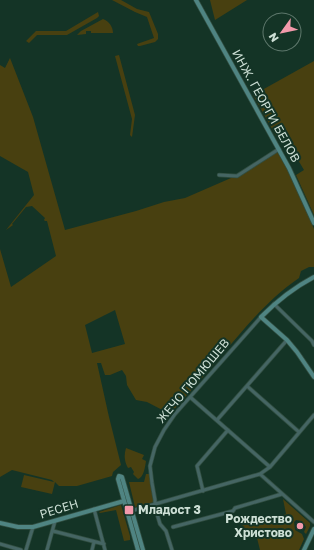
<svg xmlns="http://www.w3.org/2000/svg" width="314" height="550" viewBox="0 0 314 550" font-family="'Golos Text',sans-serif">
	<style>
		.green { fill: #484010; fill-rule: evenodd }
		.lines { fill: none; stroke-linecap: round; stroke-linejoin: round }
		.street-casing { stroke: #324f42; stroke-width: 4.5 }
		.secondary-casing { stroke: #324f42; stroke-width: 5.5 }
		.street { stroke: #456563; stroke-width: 3 }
		.secondary { stroke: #4f8482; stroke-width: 4 }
		.poi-dot { fill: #f39aab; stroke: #143426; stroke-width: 1.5 }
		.labels { text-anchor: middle; stroke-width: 4; stroke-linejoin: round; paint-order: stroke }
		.street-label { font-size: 12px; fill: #cddfd5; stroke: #143426 }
		.poi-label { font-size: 12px; font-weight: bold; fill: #cddfd5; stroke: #143426; text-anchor: start }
	</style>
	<rect width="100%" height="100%" fill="#143426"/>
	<!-- green -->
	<path class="green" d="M112 0H121L137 9 149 12 158 34V39L155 42 140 46H138L137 44 154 38 147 17 135 12Z
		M210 0H247L215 20Z
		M98 12 99 16 97 18 67 35H37L29 43 26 41 36 31H66Z
		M103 19C109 21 113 27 113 33H91V31H86V34L77 35 81 31Z
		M119 55 135 115 132 137 130 135 132 119 115 56Z
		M10 58 33 117 65 230 136 211 164 202 185 198 231 178 238 177 278 151 287 166 314 229V267H309L301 271 299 278C268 299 245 328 221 356 204 376 187 395 170 414L147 402 136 400 127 385 126 376 122 370 110 375H105L101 363H97L109 417 121 465 113 472 112 476 77 486H59L55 482 52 494 21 487 24 475 54 482 52 480 12 470 0 477V249L11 287 56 256 47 221H45L44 220 45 218 32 206 26 207 12 224 13 225 6 230 34 195 28 172 0 156V65L5 68ZM115 310 125 344 92 353 85 325Z
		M314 61V215L296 175 304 170 288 143H280L253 95Z
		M126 448 144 455 142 459 146 461C145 467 144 477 138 479L133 474 134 472 131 467 128 468C124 461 124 455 126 448Z
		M146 474H149L154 502 135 507 129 482H144Z
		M283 499 310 523V526L306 534 304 532 306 527 302 521 296 520 294 522 295 530 302 534 304 539 299 550H260L255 530 242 534 241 526 251 523 252 526 286 514Z
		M121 505 130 536V540L124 541 116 510 100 513 99 512Z"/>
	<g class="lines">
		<defs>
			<path id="street" d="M219 175 237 176 279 149
				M274 304 312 341 314 345
				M247 386 299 432
				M190 397 270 467
				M217 420 287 340
				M260 474 314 522
				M203 491 197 466 228 430
				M94 509 105 550
				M131 511 260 474 270 467 314 415
				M173 527 233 511 235 508 282 494
				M53 531 104 544
				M0 544 21 550
				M26 550 33 527
				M47 550 55 521
				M92 550 94 542
				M172 550 166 531 160 524 155 507V500L152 483 150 466 155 447 164 430 175 414 261 317"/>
			<path id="secondary" d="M196 0 289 168 314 223
				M314 277C293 288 277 301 261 317L287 340 297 352 314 377
				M0 523 18 527H33L124 501
				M138 550 118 479 119 476 122 477 143 550
				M304 550 314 529"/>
		</defs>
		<!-- street casing -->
		<use href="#street" class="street-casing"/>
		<!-- secondary casing -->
		<use href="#secondary" class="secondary-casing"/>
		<!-- street -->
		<use href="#street" class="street"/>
		<!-- secondary -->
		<use href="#secondary" class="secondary"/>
	</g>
	<!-- markers -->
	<g class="poi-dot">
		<rect x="124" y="505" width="10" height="10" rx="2"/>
		<circle cx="300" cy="526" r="4"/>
	</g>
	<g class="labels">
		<!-- street labels -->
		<g class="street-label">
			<text transform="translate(266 106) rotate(61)" y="4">ИНЖ. ГЕОРГИ БЕЛОВ</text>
			<text transform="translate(193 381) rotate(-50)" y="4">ЖЕЧО ГЮМЮШЕВ</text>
			<text transform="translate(59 509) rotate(-17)" y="4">РЕСЕН</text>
		</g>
		<!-- poi labels -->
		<g class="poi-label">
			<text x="138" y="514">Младост 3</text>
			<text x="292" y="523" text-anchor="end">Рождество<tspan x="292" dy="14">Христово</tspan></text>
		</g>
	</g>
	<!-- north arrow -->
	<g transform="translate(282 32) rotate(237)"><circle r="19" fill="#143426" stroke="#5e786c"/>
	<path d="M0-3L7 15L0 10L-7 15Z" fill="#f39aab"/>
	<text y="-6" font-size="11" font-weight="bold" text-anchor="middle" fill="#cddfd5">N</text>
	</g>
</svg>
